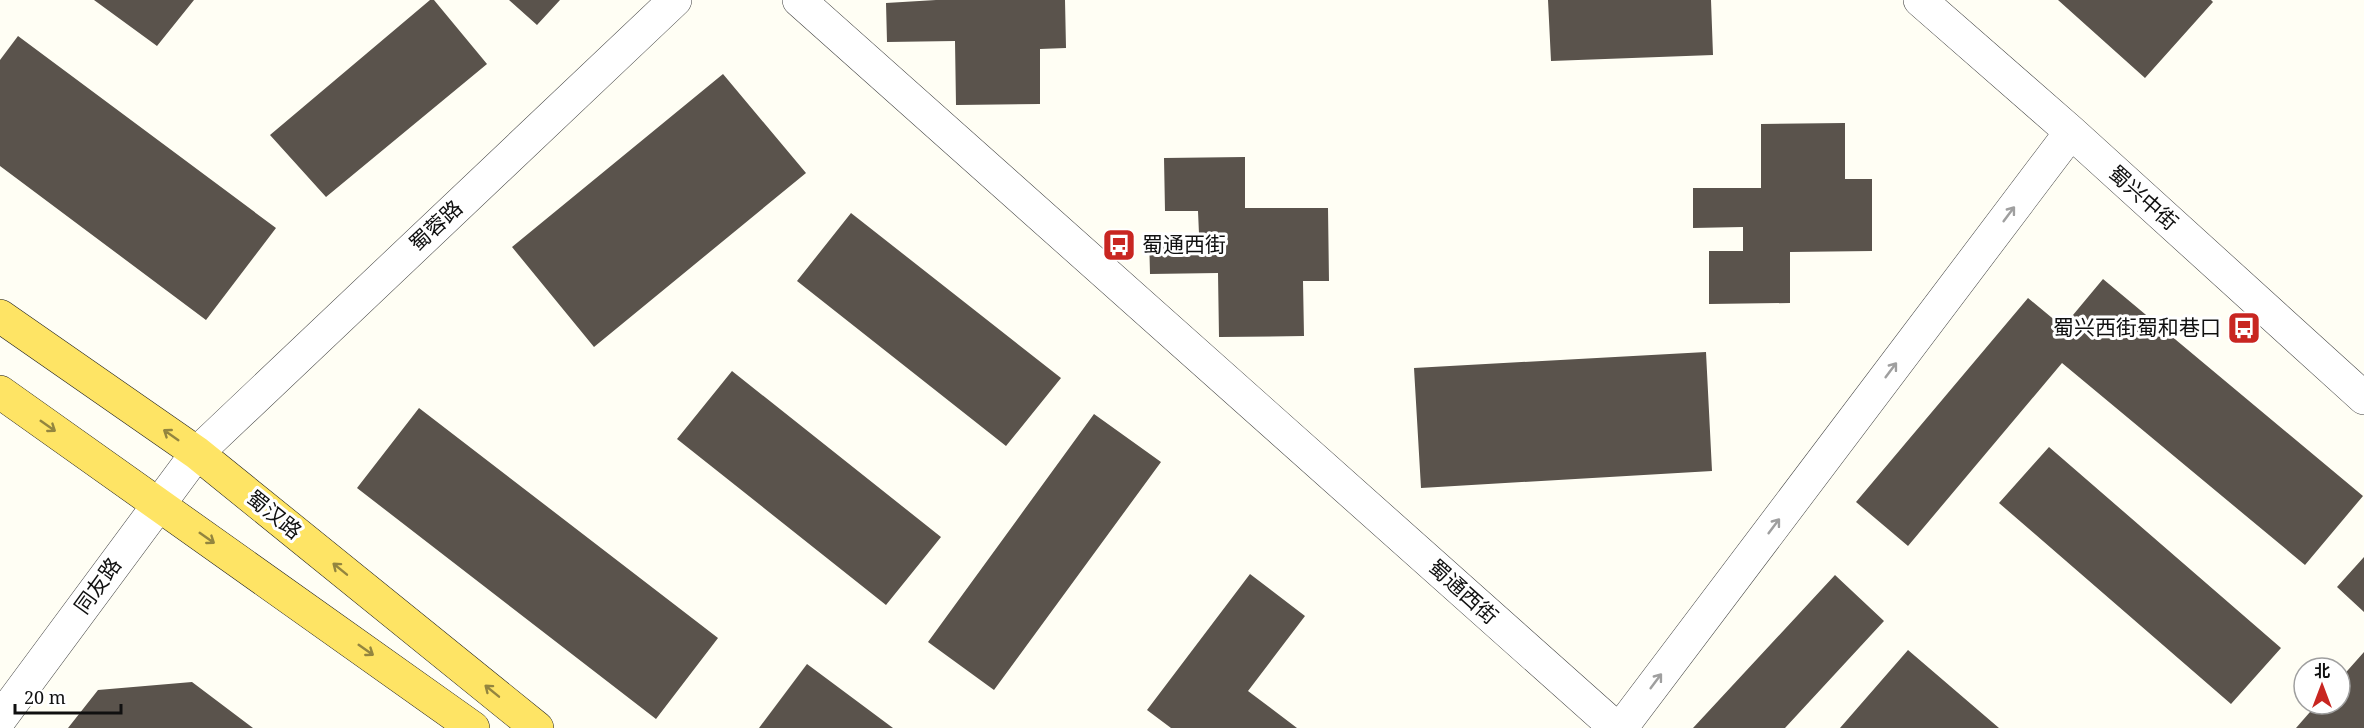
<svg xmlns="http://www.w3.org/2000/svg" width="2364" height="728" viewBox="0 0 2364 728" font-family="'Noto Serif','Noto Sans SC',serif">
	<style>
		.building { fill: #5a534c }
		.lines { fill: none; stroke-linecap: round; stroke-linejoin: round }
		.minor-casing { stroke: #434343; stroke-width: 34 }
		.major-casing { stroke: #212121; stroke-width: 34 }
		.minor { stroke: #fff; stroke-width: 33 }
		.major { stroke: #fee465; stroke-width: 33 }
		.oneway { stroke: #9f9f9f }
		.oneway2 { stroke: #93853f }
		.labels { text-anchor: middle; stroke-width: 6; stroke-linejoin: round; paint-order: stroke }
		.street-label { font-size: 21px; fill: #101010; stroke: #fff }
		.poi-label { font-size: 21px; fill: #101010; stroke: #fff; text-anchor: start }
	</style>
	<rect width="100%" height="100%" fill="#fffef4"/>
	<!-- building -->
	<path class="building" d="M94 0H194L157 46Z
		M430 0H434L487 64 326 197 270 135Z
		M509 0H560L537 25Z
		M936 0H1065L1066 48 1040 49V104L956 105 955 41 887 42 886 3Z
		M1548 0H1711L1713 55 1551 61Z
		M2058 0H2211L2213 2 2145 78Z
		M18 36 276 228 206 320 0 166V60Z
		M723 74 806 173 594 347 512 247Z
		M1845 123V179H1872V251L1790 252V303L1709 304V251H1743V227L1693 228V188H1761V124Z
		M1245 157V208H1328L1329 281H1303L1304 336 1219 337 1218 273 1150 274 1149 235 1199 234 1198 211H1165L1164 158Z
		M851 213 1061 378 1006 446 797 281Z
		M2103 279 2363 496 2305 565 2062 363 1908 546 1856 502 2028 298 2063 327Z
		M1706 352 1712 471 1421 488 1414 368Z
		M732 371 941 537 886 605 677 439Z
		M419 408 718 638 656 719 357 488Z
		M1094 414 1161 462 994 690 928 642Z
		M2049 447 2281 648 2231 704 1999 503Z
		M2364 557V612L2337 587Z
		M1250 574 1305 616 1248 691 1297 728H1171L1147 710Z
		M1835 575 1884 621 1785 728H1693Z
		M1908 650 1999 728H1840Z
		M2364 652V728H2296L2317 704H2340V679Z
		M807 664 893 728H759Z
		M192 682 253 728H68L98 690Z"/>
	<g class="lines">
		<defs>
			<path id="minor" d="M799 0 1616 728
				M1920 0 2071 132 2364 398
				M0 719 197 453 675 0
				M1621 728 2071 132"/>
			<path id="major" d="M0 316 197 453 537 728
				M0 392 473 728"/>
		</defs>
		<!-- minor casing -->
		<use href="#minor" class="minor-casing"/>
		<!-- major casing -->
		<use href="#major" class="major-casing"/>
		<!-- minor -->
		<use href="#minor" class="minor"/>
		<!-- major -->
		<use href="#major" class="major"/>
	</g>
	<!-- one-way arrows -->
	<defs><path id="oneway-shaft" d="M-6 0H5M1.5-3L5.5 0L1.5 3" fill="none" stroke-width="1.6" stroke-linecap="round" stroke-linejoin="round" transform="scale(1.5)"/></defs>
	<g class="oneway">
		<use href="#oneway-shaft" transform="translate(2009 214) rotate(-53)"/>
		<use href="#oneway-shaft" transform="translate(1891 370) rotate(-53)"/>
		<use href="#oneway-shaft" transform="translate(1774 526) rotate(-53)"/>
		<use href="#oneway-shaft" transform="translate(1656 681) rotate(-53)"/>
	</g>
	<g class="oneway2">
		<use href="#oneway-shaft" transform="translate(48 426) rotate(35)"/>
		<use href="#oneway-shaft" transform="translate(171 435) rotate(-145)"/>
		<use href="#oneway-shaft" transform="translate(207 538) rotate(35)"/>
		<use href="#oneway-shaft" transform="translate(340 569) rotate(-141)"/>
		<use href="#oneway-shaft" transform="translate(366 650) rotate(35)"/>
		<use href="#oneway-shaft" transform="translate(492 691) rotate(-141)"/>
	</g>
	<!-- icons -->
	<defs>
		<symbol id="bus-square" viewBox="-11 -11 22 22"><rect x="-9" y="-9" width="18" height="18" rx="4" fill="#c82621" stroke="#fff"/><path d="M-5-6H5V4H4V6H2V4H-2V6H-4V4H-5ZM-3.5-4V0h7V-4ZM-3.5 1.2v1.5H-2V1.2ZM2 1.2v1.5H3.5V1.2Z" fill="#fff"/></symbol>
	</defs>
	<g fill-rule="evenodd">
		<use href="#bus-square" x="1100" y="226" width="38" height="38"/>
		<use href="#bus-square" x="2225" y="309" width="38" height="38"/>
	</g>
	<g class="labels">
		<!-- street labels -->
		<g class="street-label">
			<text transform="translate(2143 198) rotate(42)" y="7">蜀兴中街</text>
			<text transform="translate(436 226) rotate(-43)" y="7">蜀蓉路</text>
			<text transform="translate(274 515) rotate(39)" y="7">蜀汉路</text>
			<text transform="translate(98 586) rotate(-54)" y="7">同友路</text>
			<text transform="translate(1463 592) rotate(42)" y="7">蜀通西街</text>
		</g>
		<!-- poi labels -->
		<g class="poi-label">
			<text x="1142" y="252">蜀通西街</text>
			<text x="2221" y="335" text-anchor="end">蜀兴西街蜀和巷口</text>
		</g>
	</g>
	<!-- north arrow -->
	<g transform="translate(2322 686)"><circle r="28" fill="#ffffff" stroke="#9f9f9f" stroke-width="1.5"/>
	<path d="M0-4.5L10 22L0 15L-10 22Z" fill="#c82621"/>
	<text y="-9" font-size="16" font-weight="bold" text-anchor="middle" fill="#101010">北</text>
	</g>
	<!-- scale -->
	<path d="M15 704v9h106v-9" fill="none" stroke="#101010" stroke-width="3"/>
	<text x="24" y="704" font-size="18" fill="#101010" stroke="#ffffff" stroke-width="4.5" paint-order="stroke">20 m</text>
</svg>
